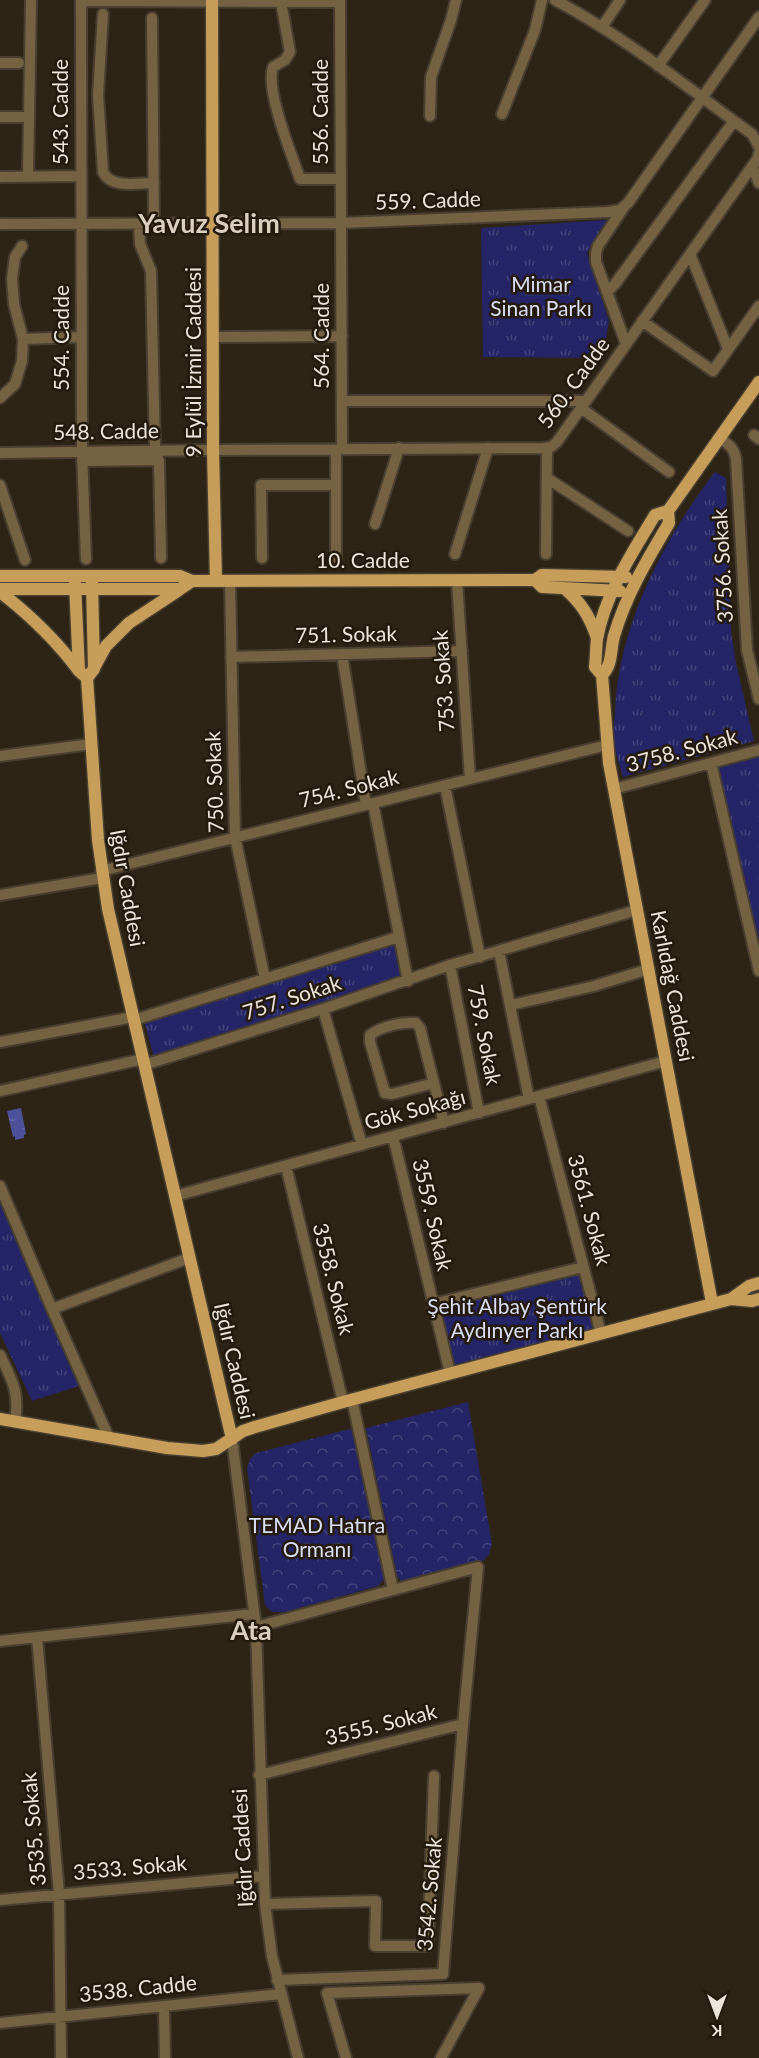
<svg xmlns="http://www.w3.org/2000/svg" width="759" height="2058" viewBox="0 0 759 2058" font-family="Lato,sans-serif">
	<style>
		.forest { fill: url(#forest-crowns) }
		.park { fill: url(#park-tufts) }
		.water { fill: url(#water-ripples) }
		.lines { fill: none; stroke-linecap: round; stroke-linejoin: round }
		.minor-casing { stroke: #483f31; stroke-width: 14 }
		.major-casing { stroke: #483f31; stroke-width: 15 }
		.minor { stroke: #756243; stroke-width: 10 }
		.major { stroke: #c69e5a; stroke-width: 12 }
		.labels { text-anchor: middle; stroke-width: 5; stroke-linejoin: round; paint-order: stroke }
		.street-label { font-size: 21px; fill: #ebe5dc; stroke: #231a0c }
		.park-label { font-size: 21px; fill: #dbdff4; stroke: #231a0c }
		.district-label { font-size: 27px; font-weight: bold; fill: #dbcfbd; stroke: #231a0c }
	</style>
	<defs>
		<pattern id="forest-crowns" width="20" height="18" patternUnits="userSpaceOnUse" patternTransform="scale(1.5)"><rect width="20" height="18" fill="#252466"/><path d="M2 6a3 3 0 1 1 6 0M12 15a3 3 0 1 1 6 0" fill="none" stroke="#45447b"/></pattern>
		<pattern id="park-tufts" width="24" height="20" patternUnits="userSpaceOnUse" patternTransform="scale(1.5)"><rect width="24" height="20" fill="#252466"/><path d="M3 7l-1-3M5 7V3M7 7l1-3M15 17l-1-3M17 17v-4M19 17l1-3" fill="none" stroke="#45447b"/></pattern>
		<pattern id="water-ripples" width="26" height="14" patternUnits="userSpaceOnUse" patternTransform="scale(1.5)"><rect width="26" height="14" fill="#4c519a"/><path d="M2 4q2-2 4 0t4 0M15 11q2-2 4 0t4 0" fill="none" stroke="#666aa8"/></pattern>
	</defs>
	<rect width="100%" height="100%" fill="#2d2415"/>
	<!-- forest -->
	<path class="forest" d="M468 1402 492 1544 489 1554 483 1561 402 1582 397 1576 366 1428Z
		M350 1429 356 1432 386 1577 378 1586 285 1612H272L265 1605 247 1468 250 1459 256 1453Z"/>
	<!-- park -->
	<path class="park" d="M607 220 587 253 609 321 603 358 483 357 481 228Z
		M715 472 726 478 731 631 736 663 754 741 623 777C620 766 615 753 614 742 613 733 614 723 615 714 617 629 663 539 715 472Z
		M759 753V950L714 765Z
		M393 943 401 975 399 980 154 1058 144 1020Z
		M0 1195 82 1385 32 1401 0 1333Z
		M579 1273 593 1330 454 1365 440 1308Z"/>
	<!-- water -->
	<path class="water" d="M21 1108 26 1134 24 1135V1138L15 1140V1136L13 1137 7 1111Z"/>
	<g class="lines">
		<defs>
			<path id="minor" d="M81 0 82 452 86 559
				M340 0 342 448
				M555 0C625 37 688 88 752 134L759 147
				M81 1 340 2
				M281 2 290 52 285 60 273 67C265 90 292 155 300 179H341
				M103 14 98 95 103 172C111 189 138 183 154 183
				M152 18 154 223
				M602 27 620 0
				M0 63H19
				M658 66 705 0
				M502 114 535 30 542 0
				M430 116 431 77 451 20 456 0
				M0 117H29
				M752 166 759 183
				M0 177 81 176
				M28 177 31 0
				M624 207 598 246 596 253V262L626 344
				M0 224 341 223 608 212 620 210 628 203 759 17
				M139 224 140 244 151 271 155 451
				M690 254 728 349
				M607 292 615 284 734 121
				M642 321 713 371 759 306
				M213 337 342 336
				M23 339 81 337
				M0 398 15 384 22 361 23 339 14 304 12 279 15 257 22 246
				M342 401H586
				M581 408 669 472
				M754 435 759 439
				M719 438C728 444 734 447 736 459L747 650 759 699
				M0 453 213 450 543 448 551 447 557 442 758 158 759 153
				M82 461 159 460 161 558
				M547 478 628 531
				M0 485 25 560
				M375 524 399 448
				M455 554 488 448
				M546 554 547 448
				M262 558 261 485H336
				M336 558V450
				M230 581 235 837 265 979
				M457 581 470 779
				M342 654 366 805
				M231 657 462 651
				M0 756 91 744
				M711 763 759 971
				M445 786 480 957
				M614 789 759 750
				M373 803 408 981
				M101 871 607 745
				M0 895 102 878
				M499 951 529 1099
				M450 965 479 1113
				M511 1005 594 986 649 969
				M323 1009 362 1145
				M134 1020 398 937
				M0 1042 133 1017
				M144 1065 323 1009 450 965 637 910
				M434 1083 392 1094 385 1093 370 1042V1035C382 1026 402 1022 416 1023L420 1028 444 1123
				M0 1091 143 1059
				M539 1096 601 1334
				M393 1136 450 1373
				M286 1166 343 1402
				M0 1186 52 1309
				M175 1196 666 1061
				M433 1304 583 1267
				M0 1355C12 1380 20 1393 15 1421
				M352 1399 393 1590
				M109 1438 52 1309 189 1258
				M232 1439 256 1627 265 1904 272 1956 298 2058
				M256 1627 478 1567 463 1724 259 1775
				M37 1637 59 1894 61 2058
				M0 1641 254 1614
				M0 1900 263 1876
				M265 1904 376 1901 375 1946H428L434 1776
				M277 1980 443 1974 463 1724
				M164 2006 165 2058
				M0 2023 281 1994
				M346 2058 327 1993 479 1988
				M441 2058 479 1988"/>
			<path id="major" d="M212 0 213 450 216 581
				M668 511 669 523C647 560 626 595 614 636 610 651 613 664 602 675L595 667C596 658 596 648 597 639 605 594 632 553 655 515Z
				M668 511 759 382
				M0 576H180L192 581 180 589H0
				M192 581 535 580
				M75 583 79 671 87 678 94 669 92 583
				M564 588C581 602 590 617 597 638
				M620 591 542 587 535 580 542 575 626 577
				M0 592C30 615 56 640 79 671
				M94 668 106 646 129 623 179 590
				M602 675 609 763 712 1303
				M87 678 98 840 108 909 232 1439
				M759 1283 749 1286 731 1299 752 1301 759 1299
				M0 1419 167 1448 203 1451 216 1449 243 1431 255 1427 343 1402 731 1299"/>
		</defs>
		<!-- minor casing -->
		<use href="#minor" class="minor-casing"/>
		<!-- major casing -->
		<use href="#major" class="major-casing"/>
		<!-- minor -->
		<use href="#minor" class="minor"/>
		<!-- major -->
		<use href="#major" class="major"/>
	</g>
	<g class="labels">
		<!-- street labels -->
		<g class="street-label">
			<text transform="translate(61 112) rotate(-90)" y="7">543. Cadde</text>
			<text transform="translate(321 112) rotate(-90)" y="7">556. Cadde</text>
			<text transform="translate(428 201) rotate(-2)" y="7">559. Cadde</text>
			<text transform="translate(322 336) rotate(-90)" y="7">564. Cadde</text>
			<text transform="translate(62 338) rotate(-90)" y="7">554. Cadde</text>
			<text transform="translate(194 362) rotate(-90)" y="7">9 Eylül İzmir Caddesi</text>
			<text transform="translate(574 383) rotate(-54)" y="7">560. Cadde</text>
			<text transform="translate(106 432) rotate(-1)" y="7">548. Cadde</text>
			<text x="363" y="568">10. Cadde</text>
			<text transform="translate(723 566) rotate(-93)" y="7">3756. Sokak</text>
			<text transform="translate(346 635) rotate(-1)" y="7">751. Sokak</text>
			<text transform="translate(444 681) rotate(-94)" y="7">753. Sokak</text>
			<text transform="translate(682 751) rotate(-15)" y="7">3758. Sokak</text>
			<text transform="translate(215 782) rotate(-92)" y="7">750. Sokak</text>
			<text transform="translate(349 789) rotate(-14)" y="7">754. Sokak</text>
			<text transform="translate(127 888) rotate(80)" y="7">Iğdır Caddesi</text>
			<text transform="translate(672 986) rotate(79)" y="7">Karlıdağ Caddesi</text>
			<text transform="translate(292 998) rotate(-18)" y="7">757. Sokak</text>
			<text transform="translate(484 1035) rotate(79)" y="7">759. Sokak</text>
			<text transform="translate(415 1110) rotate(-15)" y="7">Gök Sokağı</text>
			<text transform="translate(589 1210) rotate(75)" y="7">3561. Sokak</text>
			<text transform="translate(432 1215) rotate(77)" y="7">3559. Sokak</text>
			<text transform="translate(333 1279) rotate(76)" y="7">3558. Sokak</text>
			<text transform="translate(234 1361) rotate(77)" y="7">Iğdır Caddesi</text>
			<text transform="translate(381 1725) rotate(-14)" y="7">3555. Sokak</text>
			<text transform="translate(34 1829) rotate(-95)" y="7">3535. Sokak</text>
			<text transform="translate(243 1848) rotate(-93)" y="7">Iğdır Caddesi</text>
			<text transform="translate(130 1868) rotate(-5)" y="7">3533. Sokak</text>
			<text transform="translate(430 1894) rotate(-85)" y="7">3542. Sokak</text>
			<text transform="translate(138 1989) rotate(-6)" y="7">3538. Cadde</text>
		</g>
		<!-- park labels -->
		<g class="park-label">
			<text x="541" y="292">Mimar<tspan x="541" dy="24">Sinan Parkı</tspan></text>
			<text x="517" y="1314">Şehit Albay Şentürk<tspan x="517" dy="24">Aydınyer Parkı</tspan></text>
			<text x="317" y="1533">TEMAD Hatıra<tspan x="317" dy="24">Ormanı</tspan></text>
		</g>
		<!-- district labels -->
		<g class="district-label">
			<text x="209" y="233">Yavuz Selim</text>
			<text x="251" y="1640">Ata</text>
		</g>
	</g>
	<!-- north arrow -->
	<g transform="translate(717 2016) rotate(180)" stroke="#231a0c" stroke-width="4.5" paint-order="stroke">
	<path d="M0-4.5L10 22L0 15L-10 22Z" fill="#ebe5dc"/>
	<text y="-9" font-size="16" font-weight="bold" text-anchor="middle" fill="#ebe5dc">K</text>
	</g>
</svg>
